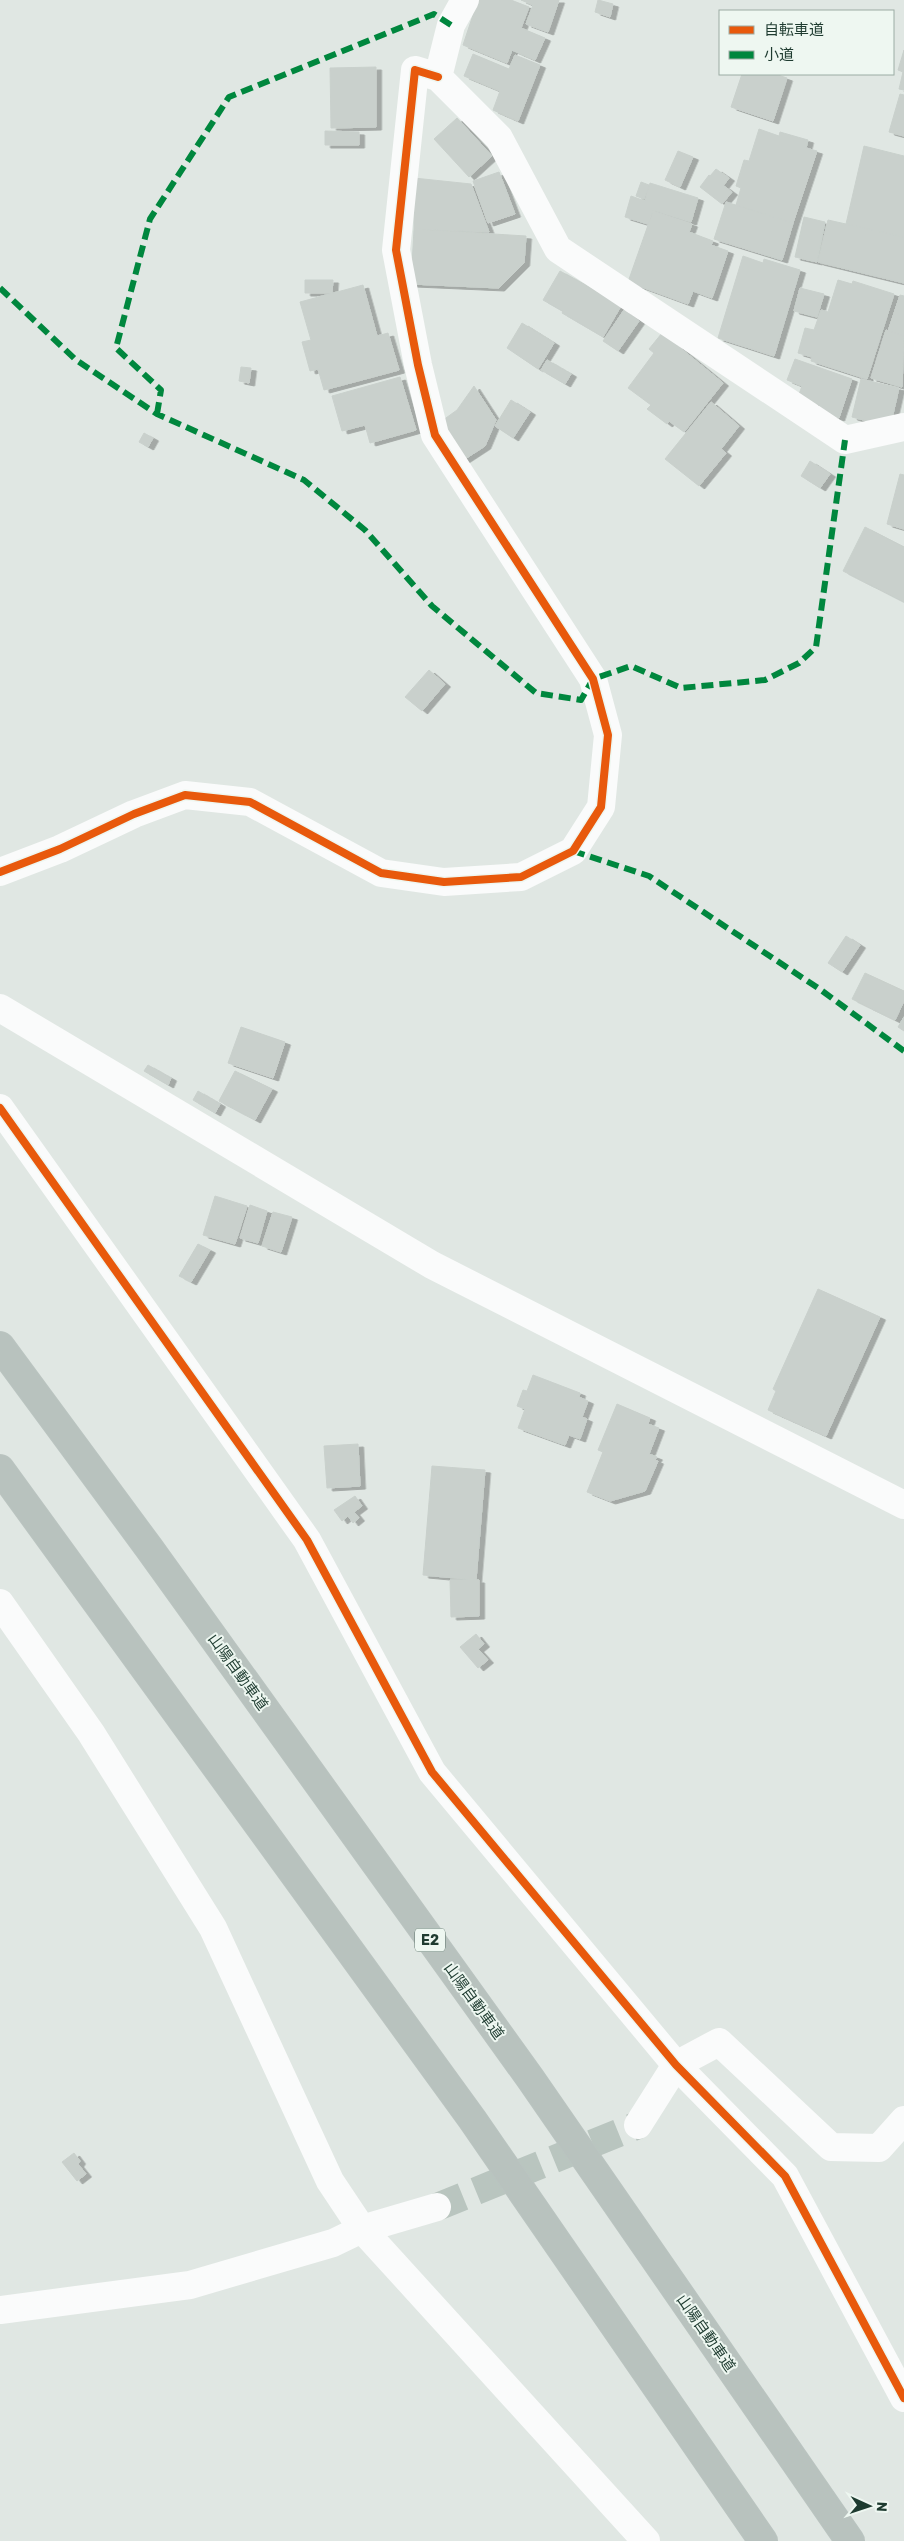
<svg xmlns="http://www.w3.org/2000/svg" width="904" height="2541" viewBox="0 0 904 2541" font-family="Rubik,'Noto Sans JP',sans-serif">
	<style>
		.building { fill: #c9d0cc; stroke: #c9d0cc; filter: url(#shadow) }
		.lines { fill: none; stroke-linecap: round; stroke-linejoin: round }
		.minor-tunnel { stroke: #b9c5bf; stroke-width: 28; stroke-dasharray: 28 14; stroke-linecap: butt }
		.motorway-casing { stroke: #bac4c0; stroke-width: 30 }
		.minor { stroke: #fafbfb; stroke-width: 28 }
		.tertiary { stroke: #fafbfb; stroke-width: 28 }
		.motorway { stroke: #b8c2be; stroke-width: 28 }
		.quiet { stroke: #00873e; stroke-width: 6; stroke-dasharray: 12 6; stroke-linecap: butt }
		.cycleway-casing { stroke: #eef7f1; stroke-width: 11 }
		.cycleway { stroke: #e8590c; stroke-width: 8 }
		.labels { text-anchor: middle; stroke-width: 4; stroke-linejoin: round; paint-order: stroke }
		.shield { fill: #eef7f1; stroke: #5c736a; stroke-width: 1 }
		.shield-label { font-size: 14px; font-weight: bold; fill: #1e3b30 }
		.street-label { font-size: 15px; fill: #1e3b30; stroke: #eef7f1 }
	</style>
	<defs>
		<filter id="shadow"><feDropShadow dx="5.5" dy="3" stdDeviation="0" flood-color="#0004"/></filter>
	</defs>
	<rect width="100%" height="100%" fill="#e0e7e3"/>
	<!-- building -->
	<path class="building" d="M478 0H511L529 7 521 28 545 38 535 60 512 50 507 63 463 45Z
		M521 0H559L548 32 526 24 533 5Z
		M598 0 613 4 610 17 595 12Z
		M904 50V90L899 89 903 72 898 70Z
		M473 54 509 69 515 55 540 65 518 121 493 110 500 91 464 76Z
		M376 67V127L331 128 330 68Z
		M742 74H775L787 78 773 121 731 107Z
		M900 94 904 95V136L889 132Z
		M457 118 492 156 469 177 434 139Z
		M759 129 779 136 780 132 808 140 806 148 817 151 793 223 736 205 741 188 736 186 744 160 749 161Z
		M325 131 359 132V145H325Z
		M864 146 904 156V237L846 224Z
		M678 151 693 157 680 187 665 180Z
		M716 169 729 178 723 186 710 176Z
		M499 172 515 214 488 223 473 181Z
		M709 175 732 192 722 204 700 187Z
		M414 178 471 184 489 232 414 229Z
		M641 182 649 185 644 199 636 196Z
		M650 183 698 198 691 222 653 210 648 224 625 217 631 196 645 201Z
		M726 202 793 223 782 260 714 239Z
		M653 211 692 224 689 232 713 241 711 245 728 251 712 298 693 291 688 304 628 282Z
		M804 217 825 222 817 262 795 257Z
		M828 220 904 237V283L818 262Z
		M414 229 526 236 524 263 499 288 411 284Z
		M743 256 763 263 764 259 800 270 774 356 718 338Z
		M560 271 580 282 564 312 543 300Z
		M305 280H333L332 293H305Z
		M838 280 852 284 853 281 894 294 867 379 811 361 812 357 798 353 805 328 814 330 821 310 828 312Z
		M580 282 621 306 603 337 562 313Z
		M363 285 377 336 388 333 399 370 324 390 318 369 310 371 302 342 311 340 300 302Z
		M800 288 824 294 817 317 794 311Z
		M900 295 904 296V336L888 331Z
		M624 310 639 321 618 351 603 341Z
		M522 323 554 343 538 369 507 348Z
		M886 330 904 336 902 387 871 378Z
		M662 333 723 383 684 432 669 421 667 424 647 409 651 405 628 388 654 353 649 349Z
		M795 359 852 379 839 418 818 411 820 405 798 397 802 386 787 380Z
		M547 360 571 374 565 384 541 370Z
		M241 367 251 368 249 383 239 381Z
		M400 377 416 430 370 443 365 425 342 431 332 396Z
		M861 379 899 388 890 427 852 417Z
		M474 386 496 420 485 446 462 461 439 423 457 410Z
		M511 400 530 412 513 438 495 426Z
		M711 402 739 426 721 449 726 453 699 486 665 459Z
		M144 433 153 438 148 447 139 442Z
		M810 461 830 474 820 488 801 476Z
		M900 474 904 475V529L887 524Z
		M865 527 904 547V602L843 571Z
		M429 670 445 684 422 711 405 697Z
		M846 936 860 945 842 972 828 963Z
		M865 973 904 991V1001L895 1020 852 999Z
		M904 1017V1031L898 1027Z
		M241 1027 285 1042 273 1078 228 1063Z
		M148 1065 171 1078 168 1085 144 1071Z
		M235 1071 272 1089 255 1120 219 1101Z
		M198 1091 220 1104 215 1113 193 1100Z
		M215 1196 247 1206 235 1244 203 1235Z
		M250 1205 267 1211 258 1243 240 1238Z
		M273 1212 292 1217 281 1252 262 1246Z
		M198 1244 210 1250 191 1282 179 1276Z
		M818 1289 880 1317 826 1436 768 1410 776 1391 773 1389Z
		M533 1375 580 1393 579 1397 588 1401 582 1417 587 1419 580 1439 569 1435 565 1445 518 1428 525 1409 517 1406 523 1390 527 1391Z
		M617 1404 650 1418 648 1424 659 1428 649 1454 657 1457 655 1460 658 1461 645 1491 610 1501 587 1492 603 1452 598 1450Z
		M358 1444 360 1486 327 1488 324 1446Z
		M432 1466 485 1470 476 1580 423 1575Z
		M355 1496 362 1506 354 1512 359 1518 353 1523 348 1516 342 1521 334 1510Z
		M450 1580H479V1616L451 1617Z
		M476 1634 484 1644 478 1649 488 1660 478 1668 460 1647Z
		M74 2153 80 2161 78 2164 86 2174 77 2181 62 2162Z"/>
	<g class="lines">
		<!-- minor-tunnel -->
		<path class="minor-tunnel" d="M437 2207 638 2125"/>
		<defs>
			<path id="motorway" d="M0 1346 149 1548 530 2078 850 2541
				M0 1469 472 2119 763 2541"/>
		</defs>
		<!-- motorway casing -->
		<use href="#motorway" class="motorway-casing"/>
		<!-- minor -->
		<path class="minor" d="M465 0 451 25 438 77 499 138 558 249 845 440 904 427
			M0 872 60 849 134 814 185 795 250 802 381 873 444 882 521 877 573 851 601 807 608 735 593 679 435 435 418 365 396 250 415 70 438 77
			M0 1008 432 1265 904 1505
			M0 1603 91 1733 213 1928 330 2181 362 2229 646 2541
			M638 2125 676 2065 719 2042 831 2147 879 2148 904 2120
			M0 2310 190 2285 333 2243 362 2229 437 2207"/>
		<!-- tertiary -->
		<path class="tertiary" d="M0 1108 307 1540 432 1772 676 2065 785 2176 904 2398"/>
		<!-- motorway -->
		<use href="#motorway" class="motorway"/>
		<!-- quiet -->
		<path class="quiet" d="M0 288 76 360 157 414 304 480 365 530 432 606 536 693 581 700 593 679 631 666 681 688 765 680 799 663 816 647 845 440
			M157 414 161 390 116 348 150 219 229 97 434 14 451 25
			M573 851 649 876 821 990 904 1051"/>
		<defs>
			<path id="cycleway" d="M0 872 60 849 134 814 185 795 250 802 381 873 444 882 521 877 573 851 601 807 608 735 593 679 435 435 418 365 396 250 415 70 438 77
				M0 1108 307 1540 432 1772 676 2065 785 2176 904 2398"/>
		</defs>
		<!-- cycleway casing -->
		<use href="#cycleway" class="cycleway-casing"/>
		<!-- cycleway -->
		<use href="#cycleway" class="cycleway"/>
	</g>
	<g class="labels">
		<!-- shield labels -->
		<rect class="shield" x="415" y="1928.5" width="30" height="23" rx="4"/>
		<g class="shield-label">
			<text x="430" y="1945">E2</text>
		</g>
		<!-- street labels -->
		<g class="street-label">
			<text transform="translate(238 1672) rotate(54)" y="5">山陽自動車道</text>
			<text transform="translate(474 2001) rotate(54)" y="5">山陽自動車道</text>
			<text transform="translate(706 2333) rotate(55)" y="5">山陽自動車道</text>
		</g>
	</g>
	<!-- legend -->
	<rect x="719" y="10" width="175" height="65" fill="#eef7f1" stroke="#9baca4"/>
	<rect x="729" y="26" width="25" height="8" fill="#e8590c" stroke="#9baca4"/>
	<text x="764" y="35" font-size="15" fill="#1e3b30">自転車道</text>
	<rect x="729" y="51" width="25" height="8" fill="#00873e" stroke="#9baca4"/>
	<text x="764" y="60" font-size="15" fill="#1e3b30">小道</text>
	<!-- north arrow -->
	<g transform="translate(869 2506) rotate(93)" stroke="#eef7f1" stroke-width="4" paint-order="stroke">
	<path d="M0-4L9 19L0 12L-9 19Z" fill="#1e3b30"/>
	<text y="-8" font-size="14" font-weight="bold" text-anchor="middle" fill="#1e3b30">N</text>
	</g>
</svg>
